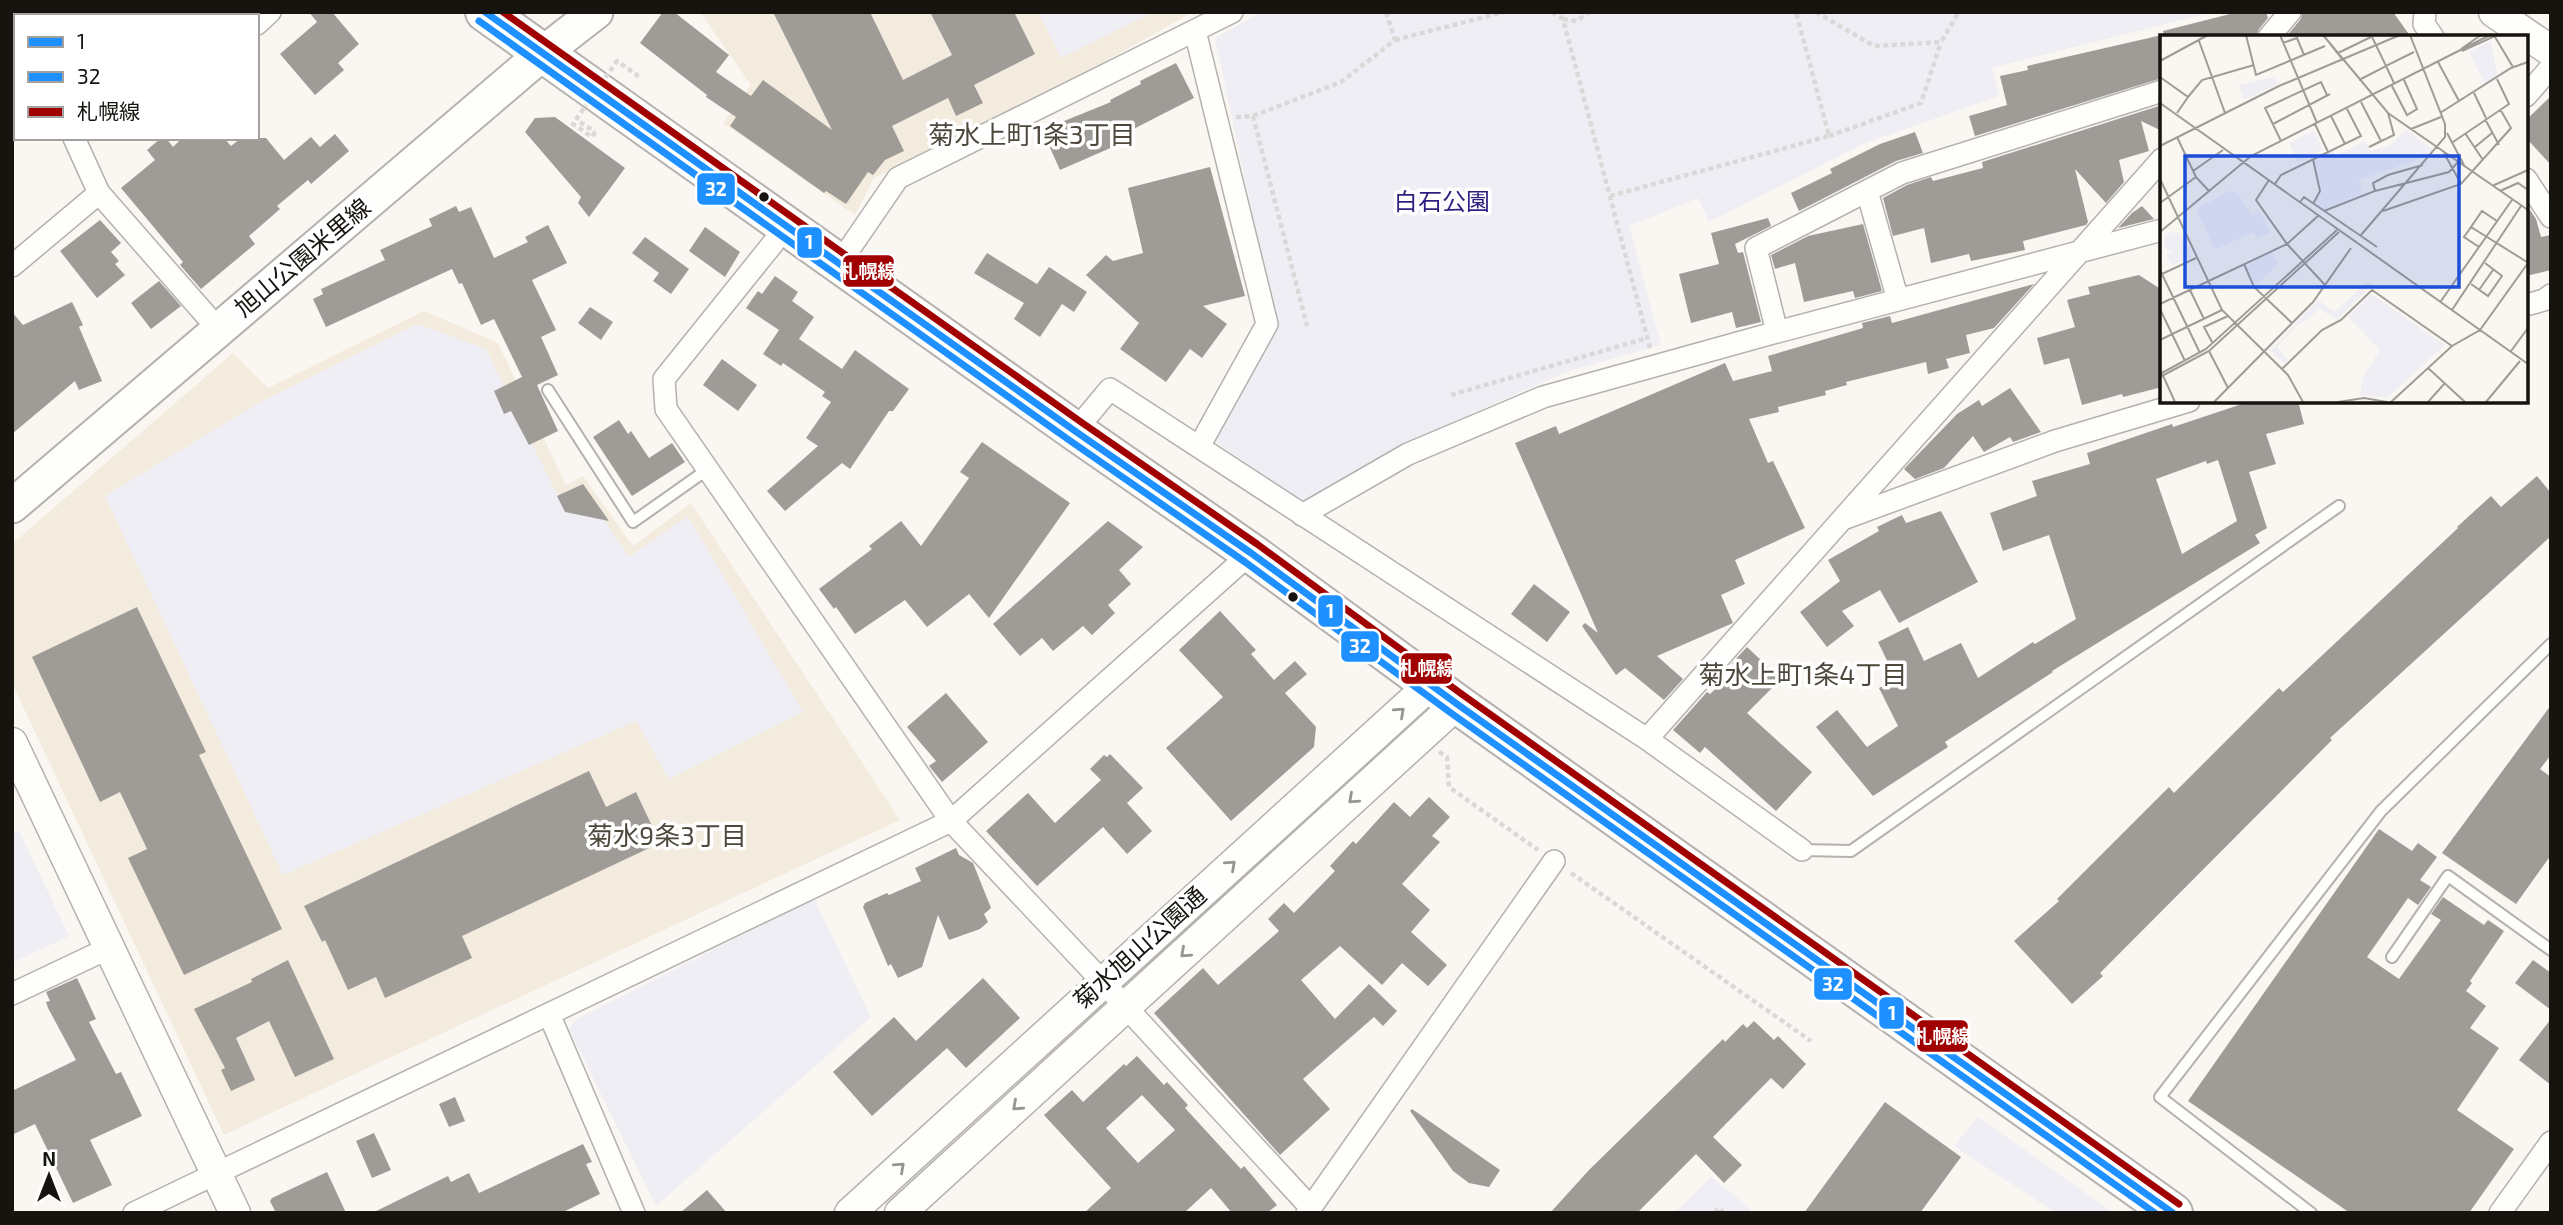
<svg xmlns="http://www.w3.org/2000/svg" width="2563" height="1225" viewBox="0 0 2563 1225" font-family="'Exo 2','Noto Sans JP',sans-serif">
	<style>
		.built { fill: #f4ebdf }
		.green { fill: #efeef4 }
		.building { fill: #9f9c98; fill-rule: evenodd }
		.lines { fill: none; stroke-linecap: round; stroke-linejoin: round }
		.lane-casing { stroke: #b5b1ad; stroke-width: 14 }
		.street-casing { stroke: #b5b1ad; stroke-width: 24 }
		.secondary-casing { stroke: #b5b1ad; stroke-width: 33 }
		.primary-casing { stroke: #b5b1ad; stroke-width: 37 }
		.highway-casing { stroke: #b5b1ad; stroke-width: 42 }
		.path { stroke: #dad9d8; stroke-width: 4.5; stroke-dasharray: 5 3.5; stroke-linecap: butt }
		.lane { stroke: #fefefd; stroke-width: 10 }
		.street { stroke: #fefefd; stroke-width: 21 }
		.secondary { stroke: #fefefd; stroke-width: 30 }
		.primary { stroke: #fefefd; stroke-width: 33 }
		.highway { stroke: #fefefd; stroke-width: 38 }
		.path-bridge { stroke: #dad9d8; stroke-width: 4.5; stroke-dasharray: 5 3.5; stroke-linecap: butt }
		.bus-1-casing { stroke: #fff; stroke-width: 12 }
		.bus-2-casing { stroke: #fff; stroke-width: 12 }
		.bus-3-casing { stroke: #fff; stroke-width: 12 }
		.bus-1 { stroke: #1e90ff; stroke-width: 7 }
		.bus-2 { stroke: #1e90ff; stroke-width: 7 }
		.bus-3 { stroke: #a00000; stroke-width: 7 }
		.oneway { stroke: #969592 }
		.bus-dot { fill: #171410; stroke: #fff; stroke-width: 2.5 }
		.labels { text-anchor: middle; stroke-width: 7; stroke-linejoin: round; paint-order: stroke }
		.park-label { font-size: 24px; fill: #2e1e7f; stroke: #fff }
		.street-label { font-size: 24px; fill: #171410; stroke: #fff }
		.neighbourhood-label { font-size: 26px; fill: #4e473c; stroke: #fff }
		.inset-road { fill: none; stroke: #9f9c97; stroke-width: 2 }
		.view { fill: #1d4ed8; fill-opacity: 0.15; stroke: #1d4ed8; stroke-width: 3.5 }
		.inset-edge { fill: none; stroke: #171410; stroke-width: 3.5 }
		.line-badge { stroke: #fff; stroke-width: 2.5 }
		.badge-label { font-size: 19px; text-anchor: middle; font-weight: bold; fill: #fff }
	</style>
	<rect width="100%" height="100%" fill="#faf6f1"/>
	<!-- built -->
	<path class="built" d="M700 12H1193L1084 73 874 178 855 215 723 123 751 85Z
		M424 311 498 343 566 485 583 476 633 546 691 503 900 820 224 1135 12 683V544L233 353 268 388Z"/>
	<!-- green -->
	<path class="green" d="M1038 12H1153L1061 58Z
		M1262 12H2213L1992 68 1999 96 1863 144 1709 222 1698 198 1629 226 1661 345 1569 371 1457 420 1302 503 1215 441 1277 330 1215 38Z
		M417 324 486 349 558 497 581 486 629 557 688 516 803 712 669 779 636 721 283 875 105 496 264 400Z
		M19 831 69 936 12 963V834Z
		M814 899 871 1017 656 1206 569 1029 575 1020Z
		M1978 1117 2114 1213H2056L1954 1146Z
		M1711 1177 1751 1209 1747 1213H1675Z"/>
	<!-- building -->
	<path class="building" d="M309 12H332L359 44 338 63 344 70 315 95 280 54 317 22Z
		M663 12H674L729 55 716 72 751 96 763 80 832 130 773 12H870L903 80 952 55 930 12H1014L1035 54 974 85 983 103 956 116 948 98 892 126 904 151 885 160 873 175 868 172 846 204 826 191 824 193 730 126 736 117 706 97 707 95 640 43Z
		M2238 12H2266L2268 18 2259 29 2256 37H2164L2163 31Z
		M2303 12H2393L2411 37H2286L2300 20Z
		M2162 35V78L1975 136 1969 116 2007 105 2000 76 2028 70 2027 66Z
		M1176 63 1194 98 1116 138 1118 143 1115 146 1060 170 1042 130 1111 102 1110 100 1141 84 1140 81Z
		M2551 96V165L2526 138V120Z
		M2162 105V131L2141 121 2149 151 2119 160 2124 182 2106 203 2075 169 2088 222 2086 225 2023 241 2025 250 1971 261 1969 254 1931 263 1924 228 1893 236 1883 198 1907 185 1931 177 1933 181 1983 168 1982 162Z
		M555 117 625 168 589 217 578 203 581 197 525 132 535 118Z
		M1915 132 1923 153 1896 161 1799 211 1791 193 1832 173 1830 169 1880 144Z
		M335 134 349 151 311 184 308 180 277 206 280 209 249 236 255 244 201 289 180 265 183 262 121 188 155 160 147 150 161 138H166L173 147 182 138H224L231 146 241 138H266L284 160 311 137 320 147Z
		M1210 167 1245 296 1203 306 1227 324 1202 358 1190 349 1166 382 1120 349 1139 323 1086 275 1106 255 1113 261 1143 253 1128 188Z
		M2526 204 2536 219 2541 237 2551 235V270L2526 276Z
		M456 206 459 212 471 207 494 258 528 242 525 237 548 225 567 263 532 280 556 330 541 337 558 375 537 385 558 431 529 445 511 411 504 414 494 391 522 377 494 319 481 325 462 283 459 284 452 269 326 327 313 299 323 294 321 289 385 260 380 250 432 226 429 219Z
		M2142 206 2154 219 2118 228 2132 213Z
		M1768 218 1771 226 1735 244 1738 253 1743 252 1761 322 1736 328 1732 312 1691 323 1679 274 1719 264 1711 233Z
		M100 220 121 243 111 252 119 261 115 264 125 275 97 298 60 251Z
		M1863 224 1882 291 1855 298 1853 291 1804 302 1795 263 1775 269 1771 255 1808 236Z
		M705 227 740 252 725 277 689 251Z
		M645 237 689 269 671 294 653 281 659 273 632 253Z
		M987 253 1037 284 1049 267 1087 292 1074 312 1062 304 1040 337 1014 319 1024 303 974 273Z
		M2139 275 2162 290V387L2123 397 2122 394 2082 405 2069 358 2044 365 2037 338 2075 327 2067 300 2090 294 2088 287Z
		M775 276 798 292 792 301 814 317 799 339 842 369 855 350 909 389 893 411H889L850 469 842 463 785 511 767 491 818 446 806 438 831 402 822 396 825 392 783 363 781 366 763 354 779 330 746 308 758 291 762 294Z
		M159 281 181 306 151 329 131 303Z
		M2034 284 1994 328 1966 335 1970 353 1946 359 1949 368 1928 374 1926 362 1846 382 1847 385 1825 391 1826 395 1778 407 1779 412 1749 419 1768 463 1773 461 1805 528 1735 560 1745 584 1721 595 1733 623 1657 656 1683 679 1664 700 1625 668 1616 675 1582 626 1585 623 1598 633 1515 443 1556 426 1559 434 1725 363 1733 381 1772 371 1768 356 1863 328 1862 323 1890 316 1892 323Z
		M72 302 83 325 79 327 102 381 79 390 75 381 12 434V312L23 325Z
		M590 307 613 322 601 340 578 323Z
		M722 359 757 385 738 411 703 385Z
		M2010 388 2041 432 2013 442 2010 437 1984 452 1973 436 1944 468 1915 479 1904 469 1957 414 1979 400 1982 406Z
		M2251 401H2298L2304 424 2266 434 2276 464 2249 472 2267 528 2255 535 2260 543 2052 671 2053 672 1945 742 1948 747 1873 796 1816 727 1837 710 1867 747 1898 726 1879 688 1896 679 1878 642 1908 627 1924 661 1961 643 1978 678 2033 642 2035 644 2076 619 2049 535 2003 551 1990 513 2037 496 2032 481 2090 464 2087 453 2172 424 2173 427ZM2218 460 2237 521 2182 554 2156 479 2206 461 2207 464Z
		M619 420 628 434 631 431 649 458 672 443 685 462 632 496 593 437Z
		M982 442 1070 503 989 618 969 594 927 627 905 600 855 634 836 607 834 609 819 589 872 549 869 546 901 521 921 546 969 478 960 472Z
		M2537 476 2551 493V536L2330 738 2332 740 2100 973 2103 976 2072 1004 2014 941 2059 901 2057 899 2169 787 2174 793 2279 688 2283 692 2458 528 2457 527 2491 496 2501 507Z
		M583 484 609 521 565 512 557 496Z
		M1941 511 1978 582 1899 623 1880 590 1842 611 1854 626 1827 647 1800 612 1840 581 1828 560 1879 531 1877 527 1902 515 1906 523Z
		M1108 521 1143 547 1119 570 1131 584 1108 605 1115 613 1092 635 1083 626 1053 651 1042 638 1020 656 993 624Z
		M1534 584 1570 612 1547 642 1511 614Z
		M137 607 206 752 199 755 282 929 184 975 128 858 147 849 120 792 100 802 32 657Z
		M1220 611 1256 650 1251 654 1274 680 1295 661 1307 674 1285 693 1316 727 1314 747 1231 821 1166 748 1223 697 1179 650Z
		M1747 647 1781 679 1747 713 1812 772 1776 811 1705 747 1700 753 1673 730 1707 692 1710 694 1737 668 1732 663Z
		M946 693 988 742 942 782 929 766 936 761 907 727Z
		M2551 705V755L2540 769 2551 777V855L2516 904 2442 853Z
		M1110 754 1143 788 1127 803 1152 831 1127 854 1103 827 1037 886 986 831 1028 793 1055 823 1101 780 1090 769 1104 755 1107 757Z
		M589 771 606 807 636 792 660 843 462 936 472 958 385 998 376 977 348 990 325 940 322 942 304 906Z
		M1429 797 1450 817 1432 836 1440 842 1402 884 1430 910 1411 932 1447 965 1428 986 1402 963 1382 985 1340 946 1301 980 1335 1019 1369 984 1397 1011 1383 1026 1374 1017 1303 1079 1330 1109 1280 1155 1154 1013 1203 968 1218 985 1279 931 1268 919 1284 903 1294 913 1335 871 1330 866 1353 841 1356 844 1394 802 1410 817Z
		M2379 829 2412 851 2418 843 2437 857 2420 880 2431 887 2418 905 2408 898 2367 957 2399 979 2441 920 2431 914 2443 897 2484 925 2488 920 2504 931 2470 981 2472 983 2466 991 2486 1006 2470 1028 2499 1048 2457 1110 2514 1149 2469 1213H2350L2188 1101Z
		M956 848 959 855 973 863 991 908 984 914 988 922 980 929 949 940 938 915 922 967 898 978 891 964 888 966 863 907 865 903 887 893 889 895 921 881 915 868Z
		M288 960 334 1059 295 1077 269 1021 236 1038 255 1080 231 1091 221 1070 225 1068 194 1009 252 982 251 979Z
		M2533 960 2551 973V1010L2515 983Z
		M77 978 96 1019 89 1022 116 1074 121 1072 142 1116 90 1140 112 1185 73 1203 35 1124 12 1135V1091L76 1060 48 1008 46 1002 50 1001 46 992Z
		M983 978 1020 1018 966 1068 947 1048 872 1116 833 1072 894 1017 916 1041Z
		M2551 1019V1085L2519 1060Z
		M1754 1021 1774 1040 1778 1036 1806 1064 1783 1089 1771 1078 1713 1137 1742 1165 1724 1183 1696 1154 1637 1213H1550L1589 1170 1723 1039 1725 1042 1743 1024 1747 1028Z
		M1137 1056 1164 1085 1167 1082 1188 1105 1185 1108 1241 1169 1244 1166 1277 1205 1267 1213H1232L1211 1188 1184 1213H1084L1111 1188 1044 1115 1072 1090 1083 1102 1124 1064 1126 1066ZM1142 1095 1175 1130 1138 1163 1106 1128Z
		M455 1097 465 1121 449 1127 439 1104Z
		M1885 1102 1961 1157 1920 1213H1804Z
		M1412 1109 1500 1170 1489 1187 1469 1183 1453 1171 1410 1111Z
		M374 1133 391 1170 372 1178 356 1141Z
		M583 1144 592 1162 586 1164 600 1194 561 1213H372L448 1176 451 1182 469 1173 479 1193Z
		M327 1172 346 1213H276L270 1201 272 1198Z
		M707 1190 727 1213H680Z"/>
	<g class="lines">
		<defs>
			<path id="lane" d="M548 390 633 522 708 469
				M1802 850 1851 851 2339 506
				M2392 957 2448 876 2551 950
				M2311 1213 2160 1097 2381 811 2551 644"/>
			<path id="street" d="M14 12 16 16
				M2425 12 2424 24 2433 37
				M257 24 270 12
				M1195 31 1267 324 1200 445
				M2269 37 2290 12
				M2526 96 2551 67
				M74 138 99 193
				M2526 179 2551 217
				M1867 191 1898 300
				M787 226 664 379 666 409 951 821 1102 981 1311 1208
				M839 264 898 178 1232 12
				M12 266 99 193 219 330
				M2526 305 2544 300 2551 295
				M1777 332 2162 230
				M1075 431 1110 389 1647 739 1802 850
				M1302 515 1408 454 1543 397 1777 332 1756 248 1902 173 2162 91
				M1843 519 2055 441 2189 401
				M1647 739 2162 159
				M12 994 109 948
				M549 1014 634 1213
				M134 1213 951 821 1251 553
				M1307 1213 1554 861
				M2500 1213 2551 1142"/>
			<path id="secondary" d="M2494 12 2551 51
				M12 743 235 1213
				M850 1213 1431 684
				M900 1213 1457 704"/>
			<path id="primary" d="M12 506 542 54 596 12"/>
			<path id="highway" d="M485 12 1075 431 1251 553 1457 704 2173 1213"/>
		</defs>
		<!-- lane casing -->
		<use href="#lane" class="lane-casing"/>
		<!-- street casing -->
		<use href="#street" class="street-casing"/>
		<!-- secondary casing -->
		<use href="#secondary" class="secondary-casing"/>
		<!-- primary casing -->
		<use href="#primary" class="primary-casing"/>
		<!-- highway casing -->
		<use href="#highway" class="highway-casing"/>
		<!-- path -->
		<path class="path" d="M1552 12 1563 19 1650 348
			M1816 12 1874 46 1941 42 1959 12
			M1563 19 1577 21 1589 12
			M1395 40 1504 12
			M1253 116 1307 326
			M1236 117 1253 116 1341 82 1395 40 1386 12
			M580 122 595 132
			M1829 136 1921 103 1941 42
			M1610 196 1829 136 1796 12
			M1451 395 1647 338
			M1439 752 1447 757 1449 787 1538 850
			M1571 873 1811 1041
			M1715 1213 1719 1208 1724 1213"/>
		<!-- lane -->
		<use href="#lane" class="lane"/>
		<!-- street -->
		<use href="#street" class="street"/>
		<!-- secondary -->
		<use href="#secondary" class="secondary"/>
		<!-- primary -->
		<use href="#primary" class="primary"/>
		<!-- highway -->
		<use href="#highway" class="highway"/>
		<!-- path-bridge -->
		<path class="path-bridge" d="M595 132 592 137 573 124 617 61 637 75 634 80"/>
		<defs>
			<path id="bus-1" d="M485 12 1075 431 1251 553 1457 704 2173 1213"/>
			<path id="bus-2" d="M479 21 1069 440 1245 562 1451 713 2155 1213"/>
			<path id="bus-3" d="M503 12 1081 422 1257 544 1463 695 2179 1204"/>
		</defs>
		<!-- bus-1 casing -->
		<use href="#bus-1" class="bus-1-casing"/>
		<!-- bus-2 casing -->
		<use href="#bus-2" class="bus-2-casing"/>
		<!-- bus-3 casing -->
		<use href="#bus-3" class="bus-3-casing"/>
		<!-- bus-1 -->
		<use href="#bus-1" class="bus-1"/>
		<!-- bus-2 -->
		<use href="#bus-2" class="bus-2"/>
		<!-- bus-3 -->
		<use href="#bus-3" class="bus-3"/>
	</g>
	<!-- one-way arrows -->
	<defs><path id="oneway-chevron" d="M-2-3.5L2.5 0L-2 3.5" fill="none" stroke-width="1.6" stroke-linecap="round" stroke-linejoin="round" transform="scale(1.75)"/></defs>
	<g class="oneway">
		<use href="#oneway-chevron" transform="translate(1400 712) rotate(-42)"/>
		<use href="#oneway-chevron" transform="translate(1353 799) rotate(138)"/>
		<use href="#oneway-chevron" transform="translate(1231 865) rotate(-42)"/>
		<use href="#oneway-chevron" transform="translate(1185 953) rotate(138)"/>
		<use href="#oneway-chevron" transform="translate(1017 1106) rotate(138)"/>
		<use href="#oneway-chevron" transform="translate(900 1167) rotate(-42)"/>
	</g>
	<!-- markers -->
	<g class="bus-dot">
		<circle cx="764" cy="197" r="6"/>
		<circle cx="1293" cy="597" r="6"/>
	</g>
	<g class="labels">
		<!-- park labels -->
		<g class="park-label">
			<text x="1442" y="210">白石公園</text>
		</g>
		<!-- street labels -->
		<g class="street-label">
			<text transform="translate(303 258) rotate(-40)" y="8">旭山公園米里線</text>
			<text transform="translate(1140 948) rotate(-42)" y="8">菊水旭山公園通</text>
		</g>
		<!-- neighbourhood labels -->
		<g class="neighbourhood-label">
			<text x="1032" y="144">菊水上町1条3丁目</text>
			<text x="1803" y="684">菊水上町1条4丁目</text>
			<text x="667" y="845">菊水9条3丁目</text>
		</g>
	</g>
	<!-- overview -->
	<g transform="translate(2160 35)">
		<rect width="368" height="368" fill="#faf6f1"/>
		<path d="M331 6 337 40 325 49 309 17ZM115 42 118 49 84 65 79 50ZM154 95 163 115 138 127 129 108ZM246 95 273 115 268 121 199 145 202 158 164 175 155 168 161 156 155 125 172 116 175 121 205 106 211 116 229 111ZM70 156 77 158 92 180 99 176 111 197 97 204 93 198 55 214 36 174ZM4 207a10 10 0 1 1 20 0a10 10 0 1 1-20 0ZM27 210 33 221 12 231 6 220ZM112 217 118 230 95 250 86 231ZM208 247 212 250 177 285 160 274 136 292 117 312 128 325 125 328 110 316 158 265 174 277ZM211 259 285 310 227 363 200 360 203 342 220 315 188 282Z" fill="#efeef4"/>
		<path class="inset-road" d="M86 0 96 40 165 11M120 0 157 88M163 0 228 78 368 175M212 2 226 31 254 17M335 2 353 32M167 5 182 24M39 6 65 78M123 8 137 3 144 20M301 14 321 0M302 16 337 0M178 18 211 2M0 26 48 0M278 27 299 66M0 42 28 62 17 78M199 45 226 31 234 48M232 51 247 80 257 74 244 45M314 58 326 83M28 62 42 45 94 30M201 67 221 106M0 68 368 329M280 78 351 33 368 27M171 81 185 109M325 84 339 110M113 89 170 59M155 89 168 117M251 94 281 82M287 98 304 130M305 98 323 125M17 102 36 142M121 106 105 73 161 47 167 60M293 107 349 69 337 44M0 111 119 51 240 0M209 112 234 100 228 78M315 112 332 98M284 118 301 149M153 124 160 156 153 169M33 136 63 115M0 144 62 275 128 340 143 367M109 145 96 165 127 209 165 250M115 149 121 140 201 101 187 74M332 151 368 135M215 156 289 137 298 127M340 156 358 148 368 155M140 167 144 162 217 212M0 168 36 142 49 156M164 176 215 156 213 148 228 140 263 130M223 176 301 149 351 93 340 74M337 186 322 176 311 192 367 227M311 192 304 202 319 212M0 197 91 121 330 0M201 200 285 102V89L250 0M84 229 94 252 132 288M0 235 40 318M2 239 36 223M311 249 328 261 342 241 325 228M30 255 44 284M319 255 333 235M281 266 352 165M0 269 127 209 159 180M0 274 25 326M292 275 361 171M0 305 62 275M52 307 44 292 68 281M49 316 68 353M351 316 368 293M268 333 305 367M0 334 15 367M122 334 162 295 181 285 212 255 292 311M0 339 46 314 177 195M0 342 49 316 179 197M54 367 153 267 191 213M178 367 204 363 227 367M231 367 292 311 320 295 368 228M268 367 285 348M326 367 360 326"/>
		<path class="view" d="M25 121H299V252H25Z"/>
		<rect width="368" height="368" class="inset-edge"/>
	</g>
	<g class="line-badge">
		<rect x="696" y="172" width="40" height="34" rx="7" fill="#1e90ff"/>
		<rect x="796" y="226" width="27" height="33" rx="7" fill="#1e90ff"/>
		<rect x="842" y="254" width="53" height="34" rx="7" fill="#a00000"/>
		<rect x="1317" y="594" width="27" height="34" rx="7" fill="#1e90ff"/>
		<rect x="1340" y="630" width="40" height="33" rx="7" fill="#1e90ff"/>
		<rect x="1400" y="652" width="53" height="33" rx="7" fill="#a00000"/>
		<rect x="1813" y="967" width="40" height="34" rx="7" fill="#1e90ff"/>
		<rect x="1878" y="996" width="27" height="34" rx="7" fill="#1e90ff"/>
		<rect x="1916" y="1019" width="53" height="34" rx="7" fill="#a00000"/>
	</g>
	<g class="badge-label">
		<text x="716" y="196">32</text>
		<text x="809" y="249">1</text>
		<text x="868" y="278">札幌線</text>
		<text x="1330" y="618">1</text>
		<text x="1360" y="653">32</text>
		<text x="1427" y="675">札幌線</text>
		<text x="1833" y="991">32</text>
		<text x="1892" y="1020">1</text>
		<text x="1942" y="1043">札幌線</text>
	</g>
	<!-- border -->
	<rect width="2563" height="1225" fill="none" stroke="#171410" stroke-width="28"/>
	<!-- legend -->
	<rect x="14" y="14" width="245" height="126" fill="#ffffff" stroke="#a2a19f" stroke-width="2"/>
	<rect x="28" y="37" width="35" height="10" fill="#1e90ff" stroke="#a2a19f" stroke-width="2"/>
	<text x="77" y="49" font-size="21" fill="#171410">1</text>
	<rect x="28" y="72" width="35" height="10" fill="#1e90ff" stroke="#a2a19f" stroke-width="2"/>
	<text x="77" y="84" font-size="21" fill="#171410">32</text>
	<rect x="28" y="107" width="35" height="10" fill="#a00000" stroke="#a2a19f" stroke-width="2"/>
	<text x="77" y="119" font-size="21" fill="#171410">札幌線</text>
	<!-- north arrow -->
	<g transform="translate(49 1176)" stroke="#ffffff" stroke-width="5" paint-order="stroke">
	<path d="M0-5L12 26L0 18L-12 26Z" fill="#171410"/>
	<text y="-10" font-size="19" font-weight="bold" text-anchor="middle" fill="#171410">N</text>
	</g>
</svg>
